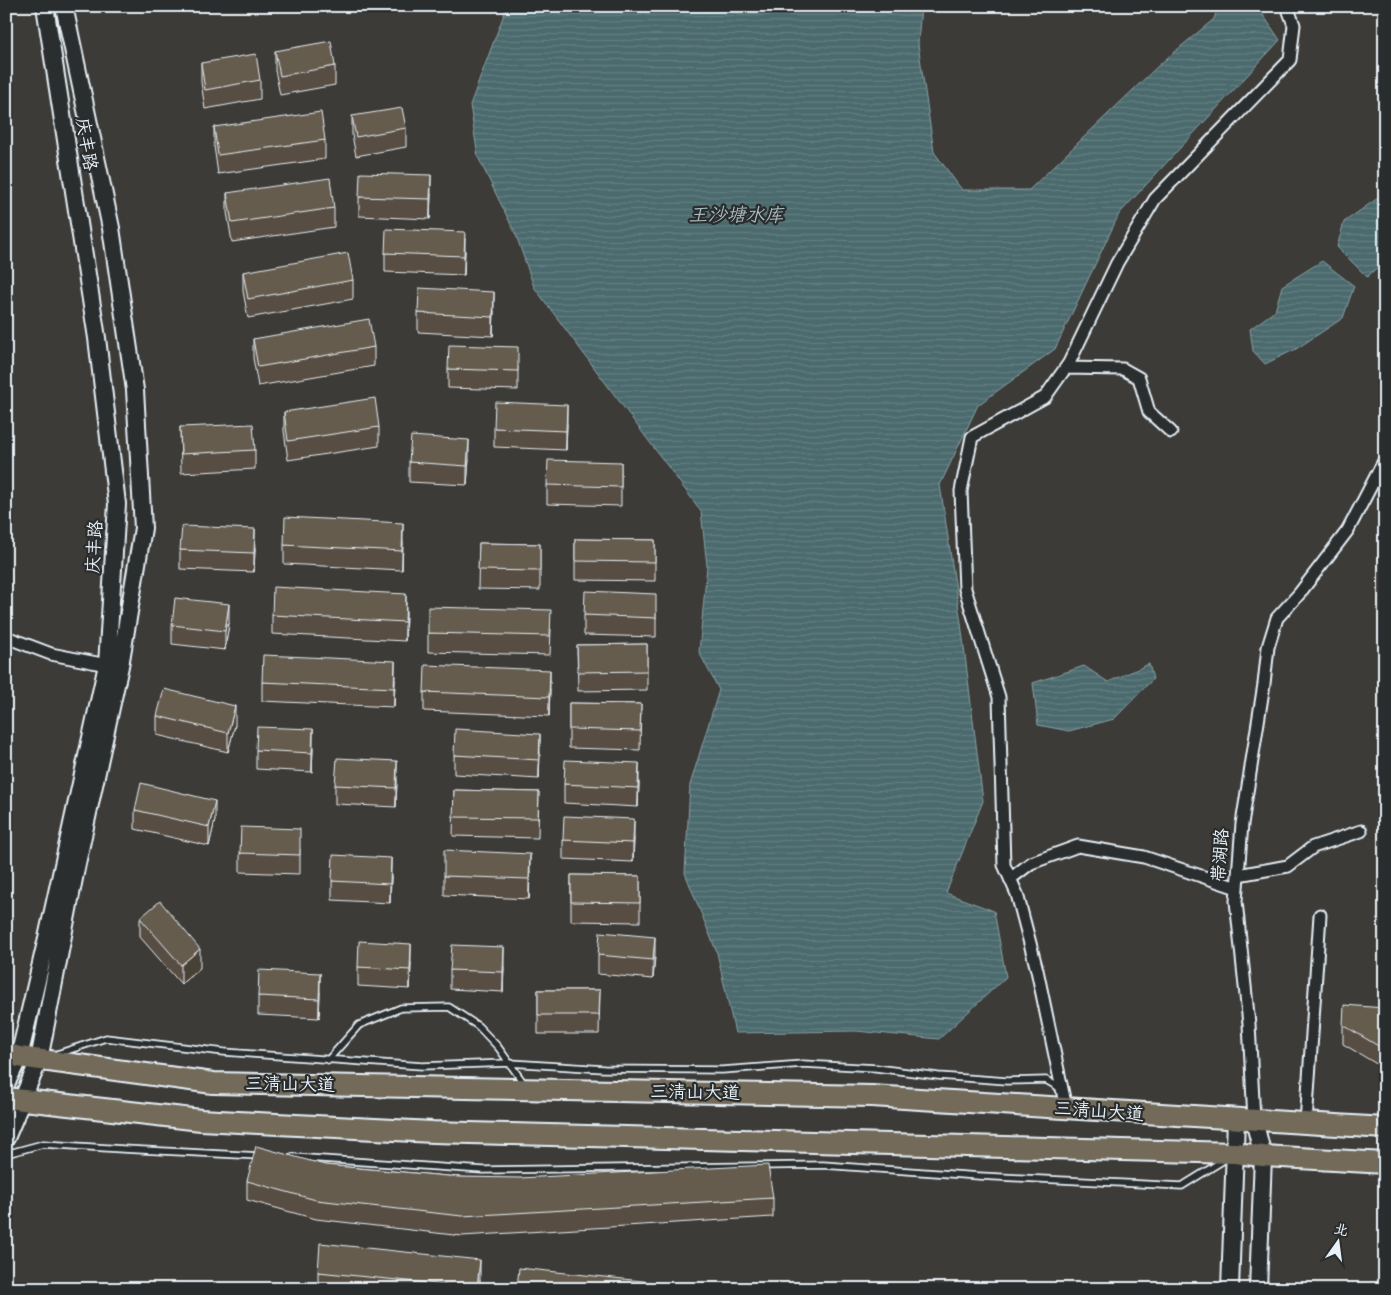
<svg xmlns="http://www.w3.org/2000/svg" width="1391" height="1295" viewBox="0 0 1391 1295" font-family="'Indie Flower','LXGW WenKai TC',sans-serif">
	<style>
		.water { fill: url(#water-rules); stroke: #8aa0a5 }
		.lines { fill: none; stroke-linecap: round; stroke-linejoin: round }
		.lane-casing { stroke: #e8f1f8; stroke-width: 9 }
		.street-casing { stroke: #e8f1f8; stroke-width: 15 }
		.secondary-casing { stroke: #e8f1f8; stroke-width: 20 }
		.highway-casing { stroke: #e8f1f8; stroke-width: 24 }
		.lane { stroke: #2a2d2e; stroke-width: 5.5 }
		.street { stroke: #2a2d2e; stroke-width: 11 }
		.secondary { stroke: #2a2d2e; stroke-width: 16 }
		.highway { stroke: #736b5a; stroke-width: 20 }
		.wall { fill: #584e42; stroke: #e8f1f8 }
		.shaded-wall { fill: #474036; stroke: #e8f1f8 }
		.building { fill: #665b4d; stroke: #e8f1f8 }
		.labels { text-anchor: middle; stroke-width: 4.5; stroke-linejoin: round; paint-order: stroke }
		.street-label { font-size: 18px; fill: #e8f1f8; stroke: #2a2d2e }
		.water-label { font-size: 19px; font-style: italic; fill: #a9bbc0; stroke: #2a2d2e }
	</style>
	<defs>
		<pattern id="water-rules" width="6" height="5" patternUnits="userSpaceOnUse" patternTransform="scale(1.25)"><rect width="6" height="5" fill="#4b6a6d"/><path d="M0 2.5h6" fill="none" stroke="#658083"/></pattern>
	</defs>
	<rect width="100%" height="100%" fill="#3c3b37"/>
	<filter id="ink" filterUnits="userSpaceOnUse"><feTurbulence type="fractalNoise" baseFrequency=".02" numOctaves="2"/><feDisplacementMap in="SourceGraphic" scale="10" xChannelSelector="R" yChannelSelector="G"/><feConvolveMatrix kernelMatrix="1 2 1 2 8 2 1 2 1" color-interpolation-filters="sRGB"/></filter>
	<g filter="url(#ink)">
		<!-- water -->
		<path class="water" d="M507 6H921L918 44 934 152 962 190H1029L1160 64 1214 19 1218 6H1257L1280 40 1119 214 1055 349 978 405 940 485 961 623 983 801 946 893 994 911 1006 977 939 1039 856 1031 735 1033 717 953 685 873 690 785 719 690 699 652 707 566 701 511 534 287 516 235 478 157 470 105Z
			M1385 193V260L1367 277 1337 247 1344 222Z
			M1322 261 1354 286 1343 318 1296 349 1265 364 1253 351 1250 329 1275 311 1282 286Z
			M1149 664 1153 679 1114 719 1069 731 1038 725 1033 683 1084 666 1108 682Z"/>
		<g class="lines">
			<defs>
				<path id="lane" d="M54 1055 106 1038 224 1052 422 1066 510 1063 604 1069 722 1070 803 1064 876 1068 938 1076 1007 1081 1046 1080 1060 1088
					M328 1060 359 1025 401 1008 449 1007 478 1026 498 1047 525 1085
					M6 1154 43 1144 123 1149 260 1156
					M292 1157 483 1170 823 1165 979 1176 1182 1186 1224 1160"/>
				<path id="street" d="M1066 368 1123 369 1139 378 1149 412 1171 432
					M6 637 51 654 107 665
					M1238 875 1288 866 1313 847 1361 831
					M1010 879 1031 863 1078 846 1144 857 1237 888
					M1066 1108 1037 970 1017 894 1004 865 999 697 965 589 961 491 972 437 1045 397 1069 363 1117 263 1155 199 1290 60 1294 25 1287 6
					M1254 1120 1249 1024 1236 901 1242 824 1264 684 1268 647 1277 618 1299 594 1348 530 1385 459
					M1306 1123 1320 915"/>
				<path id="secondary" d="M6 1084 19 1057 47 938 107 665 117 504 97 338 45 6
					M1254 1120 1263 1156 1258 1289
					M6 1138 39 1060 76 868 120 666 143 528 135 390 111 228 64 6
					M1230 1289 1236 1119"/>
				<path id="highway" d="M6 1053 19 1057 213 1083 872 1096 1385 1128
					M6 1098 201 1120 433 1132 1235 1153 1263 1156 1385 1163"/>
			</defs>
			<!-- lane casing -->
			<use href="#lane" class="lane-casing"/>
			<!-- street casing -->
			<use href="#street" class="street-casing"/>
			<!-- secondary casing -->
			<use href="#secondary" class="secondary-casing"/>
			<!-- highway casing -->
			<use href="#highway" class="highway-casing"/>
			<!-- lane -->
			<use href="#lane" class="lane"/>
			<!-- street -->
			<use href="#street" class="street"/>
			<!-- secondary -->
			<use href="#secondary" class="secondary"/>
			<!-- highway -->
			<use href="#highway" class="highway"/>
		</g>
		<!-- wall -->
		<path class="wall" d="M275 51 335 66V85L280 95 275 70Z
			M201 63 260 80V99L205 109 201 82Z
			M352 116 406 128V147L356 156 352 135Z
			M214 127 325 140V159L218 174 214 146Z
			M227 193 334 208V227L232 242 227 212Z
			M431 194 430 219 359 216V197Z
			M465 251 464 275 385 272V253Z
			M243 272 353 280V299L248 318 243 291Z
			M494 311 493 336 418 332V313Z
			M253 339 374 347V366L258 386 253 358Z
			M518 366V390L448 388V369Z
			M284 412 379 427V446L288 460 284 431Z
			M567 424 566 450 494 447V428Z
			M180 427 255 450V469L181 473Z
			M469 459 467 485 409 482V462Z
			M621 462V506L547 504V485Z
			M575 539 655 540V581L575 580Z
			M403 542 402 570 284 564V545Z
			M479 543 540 544V590L478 589Z
			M255 548 254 572 180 569V550Z
			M406 613 405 641 272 634V615Z
			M656 613V637L584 635V615Z
			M229 623 225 650 172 644V625Z
			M551 629 550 655 428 652V633Z
			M647 644V690L578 691 577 645Z
			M395 680 394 707 262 701V682Z
			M550 689 549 716 424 711V692Z
			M569 703 641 704 640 750 569 748Z
			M157 716 235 725 228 752 157 735Z
			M313 748 312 772 256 769V750Z
			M540 753 539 779 454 774V755Z
			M397 780 396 807 335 804V785Z
			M639 783 638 807 564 803V784Z
			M454 790 539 792 538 838 453 836Z
			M135 810 215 820 209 846 135 829Z
			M634 838 633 862 563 859V840Z
			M300 849V874L240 872V853Z
			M530 873 529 899 444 895V876Z
			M571 875 640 876V922L571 921Z
			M391 877 390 903 332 900V881Z
			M140 918 200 968 181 984 140 937Z
			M598 955 655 956 653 979 598 974Z
			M411 963 410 989 358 986V967Z
			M504 967 503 992 450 989V970Z
			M538 990H600L599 1034H538Z
			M320 992 319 1018 258 1015V996Z
			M1385 1008V1067L1380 1066 1343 1044V1025Z
			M325 1165 459 1177 773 1198V1217L462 1236 316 1219 247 1200V1181Z
			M318 1272 480 1279 479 1289H318Z"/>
		<!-- shaded-wall -->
		<path class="shaded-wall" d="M431 175V194L430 219V199Z
			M465 232V251L464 275V256Z
			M494 292V311L493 336V317Z
			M567 405V424L566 450V431Z
			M469 440V459L467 485V466Z
			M403 523V542L402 570V551Z
			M255 529V548L254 572V553Z
			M406 594V613L405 641V622Z
			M229 604V623L225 650V631Z
			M395 661V680L394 707V688Z
			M550 670V689L549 716V697Z
			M235 706V725L228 752V733Z
			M313 729V748L312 772V753Z
			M540 734V753L539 779V760Z
			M397 761V780L396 807V788Z
			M639 763V783L638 807V788Z
			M215 801V820L209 846V827Z
			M634 819V838L633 862V843Z
			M530 854V873L529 899V879Z
			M391 858V877L390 903V884Z
			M655 937V956L653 979V960Z
			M411 944V963L410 989V970Z
			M504 947V967L503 992V972Z
			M200 949V968L181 984V965Z
			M320 973V992L319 1018V999Z
			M480 1260V1279L479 1289H477Z"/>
		<!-- building -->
		<path class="building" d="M331 41 335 66 280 76 275 51Z
			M256 54 260 80 205 90 201 63Z
			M402 108 406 128 356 137 352 116Z
			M321 112 325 140 218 155 214 127Z
			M360 173 431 175 430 199 359 197Z
			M330 178 334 208 232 223 227 193Z
			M386 229 465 232 464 256 385 253Z
			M348 253 353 280 248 299 243 272Z
			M419 288 494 292 493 317 418 313Z
			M369 319 374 347 258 367 253 339Z
			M449 345 518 347V371L448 369Z
			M375 398 379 427 288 441 284 412Z
			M495 402 567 405 566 431 494 428Z
			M253 424 255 450 181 454 180 427Z
			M411 436 469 440 467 466 409 462Z
			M548 460 621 462V487L547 485Z
			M285 517 403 523 402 551 284 545Z
			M182 526 255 529 254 553 180 550Z
			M575 539 655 540V562L575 561Z
			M479 543 540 544V571L478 570Z
			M273 587 406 594 405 622 272 615Z
			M585 591 656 594V618L584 615Z
			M175 598 229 604 225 631 172 625Z
			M428 607 551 610 550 636 428 633Z
			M647 644V671L578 672 577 645Z
			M263 655 395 661 394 688 262 682Z
			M425 665 550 670 549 697 424 692Z
			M164 689 235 706 228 733 157 716Z
			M569 703 641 704 640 731 569 729Z
			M257 727 313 729 312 753 256 750Z
			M455 729 540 734 539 760 454 755Z
			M337 758 397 761 396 788 335 785Z
			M565 760 639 763 638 788 564 784Z
			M141 783 215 801 209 827 135 810Z
			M454 790 539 792 538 818 453 817Z
			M564 816 634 819 633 843 563 840Z
			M241 827 300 829V855L240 853Z
			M444 850 530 854 529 879 444 876Z
			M333 855 391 858 390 884 332 881Z
			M571 875 640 876V903L571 902Z
			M160 901 200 949 181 965 140 918Z
			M600 932 655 937 653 960 598 955Z
			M359 941 411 944 410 970 358 967Z
			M452 945 504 947 503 972 450 970Z
			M259 970 320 973 319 999 258 996Z
			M538 990H600L599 1015H538Z
			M1344 1005 1385 1008V1047H1380L1343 1025Z
			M256 1146 325 1165 459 1177 520 1178 768 1165 773 1198 462 1216 316 1200 247 1181Z
			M320 1243 480 1260 477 1288 318 1272Z
			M519 1268 661 1283 660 1289H524L517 1288Z
			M666 1284 697 1289H666Z"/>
	</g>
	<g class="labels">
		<!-- street labels -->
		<g class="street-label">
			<text transform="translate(87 144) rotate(81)" y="6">庆丰路</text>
			<text transform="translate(94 547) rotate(-86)" y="6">庆丰路</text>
			<text transform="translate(1220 855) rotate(-86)" y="6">带湖路</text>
			<text transform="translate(290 1084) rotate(1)" y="6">三清山大道</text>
			<text transform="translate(695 1092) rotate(1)" y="6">三清山大道</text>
			<text transform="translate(1099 1111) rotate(4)" y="6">三清山大道</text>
		</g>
		<!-- water labels -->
		<g class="water-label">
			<text x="736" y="221">王沙塘水库</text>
		</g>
	</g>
	<!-- margin -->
	<rect width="1391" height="1295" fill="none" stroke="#2a2d2e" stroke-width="25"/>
	<rect x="12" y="12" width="1366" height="1270" fill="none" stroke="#e8f1f8" stroke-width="2" filter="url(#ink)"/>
	<!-- north arrow -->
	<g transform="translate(1338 1242) rotate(14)" stroke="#2a2d2e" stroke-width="4" paint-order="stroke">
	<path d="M0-4L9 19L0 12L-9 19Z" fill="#e8f1f8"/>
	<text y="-8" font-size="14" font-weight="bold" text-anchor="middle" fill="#e8f1f8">北</text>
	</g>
</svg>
